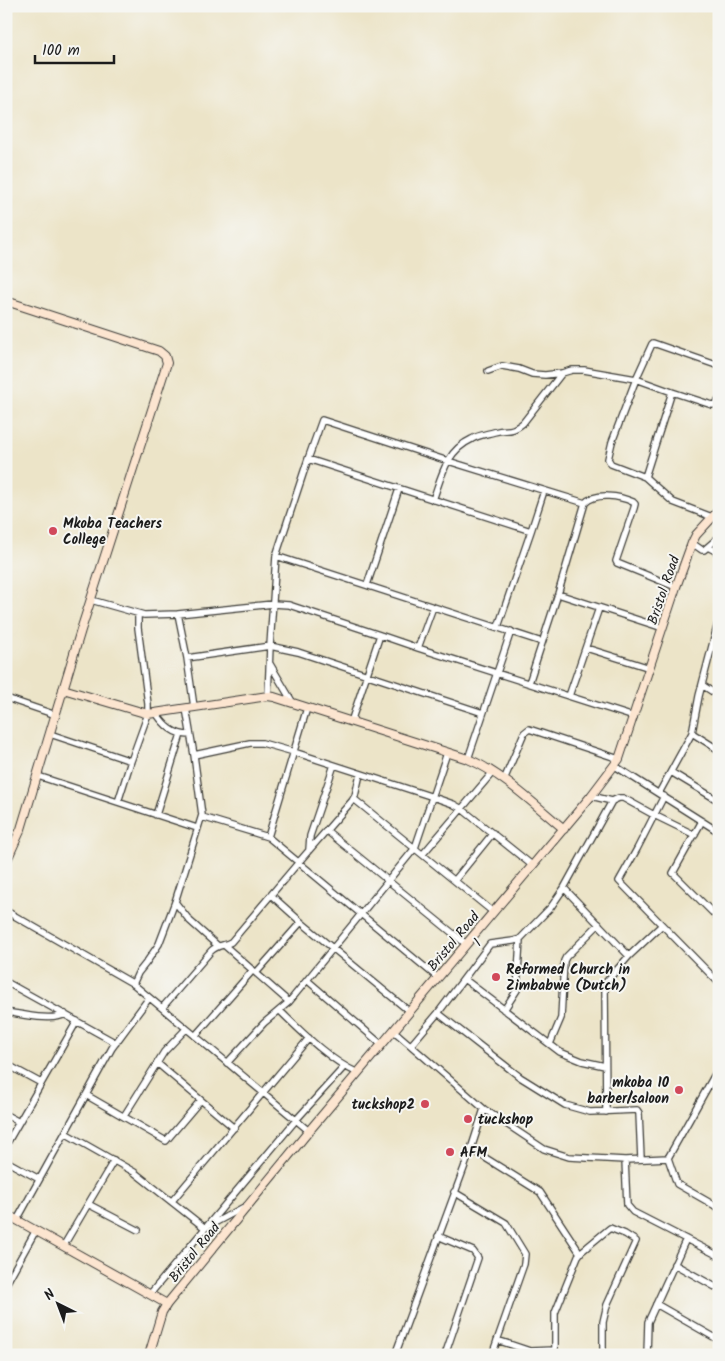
<svg xmlns="http://www.w3.org/2000/svg" width="725" height="1361" viewBox="0 0 725 1361" font-family="Kalam,sans-serif">
	<style>
		.lines { fill: none; stroke-linecap: round; stroke-linejoin: round }
		.street-casing { stroke: #3b3a36; stroke-width: 8 }
		.secondary-casing { stroke: #3b3a36; stroke-width: 10 }
		.street { stroke: #fff; stroke-width: 5.5 }
		.secondary { stroke: #fce5d0; stroke-width: 8 }
		.poi-dot { fill: #d1495b; stroke: #f6f6f2; stroke-width: 2 }
		.labels { text-anchor: middle; stroke-width: 4; stroke-linejoin: round; paint-order: stroke }
		.poi-label { font-size: 14px; font-weight: bold; fill: #1c1c1c; stroke: #f6f6f2; text-anchor: start }
		.street-label { font-size: 14px; fill: #1c1c1c; stroke: #f6f6f2 }
	</style>
	<rect width="100%" height="100%" fill="#f6f6f2"/>
	<filter id="ink" filterUnits="userSpaceOnUse"><feTurbulence type="fractalNoise" baseFrequency=".02" numOctaves="2"/><feDisplacementMap in="SourceGraphic" scale="10" xChannelSelector="R" yChannelSelector="G"/><feConvolveMatrix kernelMatrix="1 2 1 2 8 2 1 2 1" color-interpolation-filters="sRGB"/></filter>
	<filter id="wash" filterUnits="userSpaceOnUse"><feTurbulence type="fractalNoise" baseFrequency=".0096" numOctaves="4" result="noise"/><feDisplacementMap in="SourceGraphic" scale="20" xChannelSelector="R" yChannelSelector="G"/><feGaussianBlur stdDeviation="1.12" result="paint"/><feColorMatrix in="noise" values="0 0 0 0 0 0 0 0 0 0 0 0 0 0 0 0 0 1.4 0 .05"/><feComposite in="paint" operator="in"/></filter>
	<g filter="url(#wash)">
		<rect width="100%" height="100%" fill="#ece4c8"/>
	</g>
	<g filter="url(#ink)">
		<g class="lines">
			<defs>
				<path id="street" d="M488 371 502 366 519 369 532 374 545 375 562 373
					M672 392 712 405 716 404 719 400
					M308 459 531 531
					M433 500C442 475 446 451 472 439 478 435 487 434 494 432 509 428 509 434 523 423L562 373 572 370H584L636 379 672 392 645 477
					M712 517 673 502 645 477 611 464 608 459 612 442 636 379 652 344 653 343 719 366
					M692 543 702 550H704L719 537
					M708 547 719 553
					M276 556 542 642
					M367 585 399 489
					M558 594 663 628
					M91 600 144 615 178 614 273 604 289 605 380 635 418 648 634 717
					M178 614 187 658 194 707
					M498 627 531 531 544 491
					M418 648 433 607
					M586 648 650 668
					M187 658 270 646 298 652 483 713
					M270 664 293 703
					M529 683 558 594 585 503C596 492 620 496 633 502L635 504 634 508 616 561 617 563 676 587
					M702 685 719 696
					M268 696 270 646 276 556 308 459 322 420 448 461 585 503
					M569 696 599 608
					M6 698 56 715
					M156 713C165 726 174 735 190 735
					M351 722 380 635
					M692 733 719 750
					M50 734 131 761
					M194 755 250 743H262L294 752 433 797 453 804 462 809 533 866
					M468 759 511 631
					M615 766 719 832
					M671 772 719 801
					M38 776 197 828
					M504 780 524 733 529 729 619 759
					M659 793 692 733 699 696 719 619
					M591 796 612 801 619 798H623L654 815 695 835
					M664 796 637 849 619 881 719 983
					M354 799 493 912
					M118 802 131 761 148 714V704L138 628V614
					M156 815 181 734
					M202 817 268 837 438 978
					M702 821 673 873 719 919
					M327 831 466 944
					M268 837 307 708
					M309 850 310 836 334 765
					M423 854 493 772
					M455 880 493 833
					M564 888 629 956
					M175 902 190 921 218 946
					M6 911 132 983 309 1131
					M301 922 410 1012
					M224 945 289 1002
					M256 973 301 922 271 895
					M464 979 560 1052 582 1061 605 1066
					M307 980 382 1045
					M6 982 116 1043
					M133 984 138 973 146 963 159 944 175 902 202 815 194 755 186 708
					M162 1008 211 951C217 945 224 946 231 942L298 863 352 801 355 796 360 774
					M504 1010 517 990 520 939 551 907 564 888 612 801
					M280 1011C302 1032 330 1061 358 1073
					M6 1012C21 1014 52 1022 65 1014
					M438 1013 520 1077 565 1105 590 1112 637 1110 639 1113 641 1159
					M394 1031 484 1109 544 1149 569 1157 625 1160 668 1158 719 1067
					M195 1036 253 970
					M550 1044 561 1018 564 961 566 957 599 924
					M411 1045 438 1013 490 944 513 941 520 939
					M157 1063 234 1128
					M227 1063 264 1023 289 1002 415 848 447 753
					M6 1064 41 1083
					M86 1095 166 1141 200 1101
					M606 1112 605 984 607 981 629 956 662 925
					M6 1115 19 1122
					M124 1116 164 1052 186 1029
					M65 1133 134 1172 205 1228 246 1206
					M6 1145 77 1021
					M471 1149 540 1192 580 1253
					M668 1158 677 1184 719 1208
					M625 1160 627 1205 633 1212 719 1256
					M6 1161 39 1179
					M454 1192 506 1223 525 1254 524 1264 492 1355
					M172 1201 309 1038
					M88 1204 138 1230
					M17 1220 112 1048 149 998
					M438 1236 473 1251 478 1258 445 1355
					M64 1245 114 1160
					M674 1264 719 1289
					M6 1284 36 1230
					M150 1294 296 1120 344 1067
					M656 1304 719 1340
					M497 1340 530 1351 555 1350
					M395 1355 471 1149 484 1109
					M555 1355V1313L578 1256 581 1252 610 1228 625 1234 636 1241 607 1305 603 1322V1355
					M647 1355 648 1322 686 1239"/>
				<path id="secondary" d="M6 301 159 351 165 356 167 363 81 630 21 829 6 862
					M63 689 148 714 268 696 274 697 468 759C502 773 535 805 564 829
					M6 1214 167 1304
					M149 1355 162 1312 167 1304 309 1131 591 796 619 759 676 587 692 543 696 535 719 510"/>
			</defs>
			<!-- street casing -->
			<use href="#street" class="street-casing"/>
			<!-- secondary casing -->
			<use href="#secondary" class="secondary-casing"/>
			<!-- street -->
			<use href="#street" class="street"/>
			<!-- secondary -->
			<use href="#secondary" class="secondary"/>
		</g>
	</g>
	<!-- markers -->
	<g class="poi-dot">
		<circle cx="53" cy="531" r="5"/>
		<circle cx="496" cy="977" r="5"/>
		<circle cx="679" cy="1090" r="5"/>
		<circle cx="425" cy="1104" r="5"/>
		<circle cx="468" cy="1119" r="5"/>
		<circle cx="450" cy="1152" r="5"/>
	</g>
	<g class="labels">
		<!-- poi labels -->
		<g class="poi-label">
			<text x="63" y="528">Mkoba Teachers<tspan x="63" dy="16">College</tspan></text>
			<text x="506" y="974">Reformed Church in<tspan x="506" dy="16">Zimbabwe (Dutch)</tspan></text>
			<text x="669" y="1087" text-anchor="end">mkoba 10<tspan x="669" dy="16">barber/saloon</tspan></text>
			<text x="415" y="1109" text-anchor="end">tuckshop2</text>
			<text x="478" y="1124">tuckshop</text>
			<text x="460" y="1157">AFM</text>
		</g>
		<!-- street labels -->
		<g class="street-label">
			<text transform="translate(663 590) rotate(-71)" y="5">Bristol Road</text>
			<text transform="translate(453 941) rotate(-50)" y="5">Bristol Road</text>
			<text transform="translate(477 942) rotate(-47)" y="5">1</text>
			<text transform="translate(194 1252) rotate(-51)" y="5">Bristol Road</text>
		</g>
	</g>
	<!-- margin -->
	<rect width="725" height="1361" fill="none" stroke="#f6f6f2" stroke-width="25"/>
	<!-- north arrow -->
	<g transform="translate(58 1304) rotate(318)" stroke="#f6f6f2" stroke-width="4" paint-order="stroke">
	<path d="M0-4L9 19L0 12L-9 19Z" fill="#1c1c1c"/>
	<text y="-8" font-size="14" font-weight="bold" text-anchor="middle" fill="#1c1c1c">N</text>
	</g>
	<!-- scale -->
	<path d="M35 55v8h79v-8" fill="none" stroke="#1c1c1c" stroke-width="2.5"/>
	<text x="42" y="55" font-size="15" fill="#1c1c1c" stroke="#f6f6f2" stroke-width="4" paint-order="stroke">100 m</text>
</svg>
